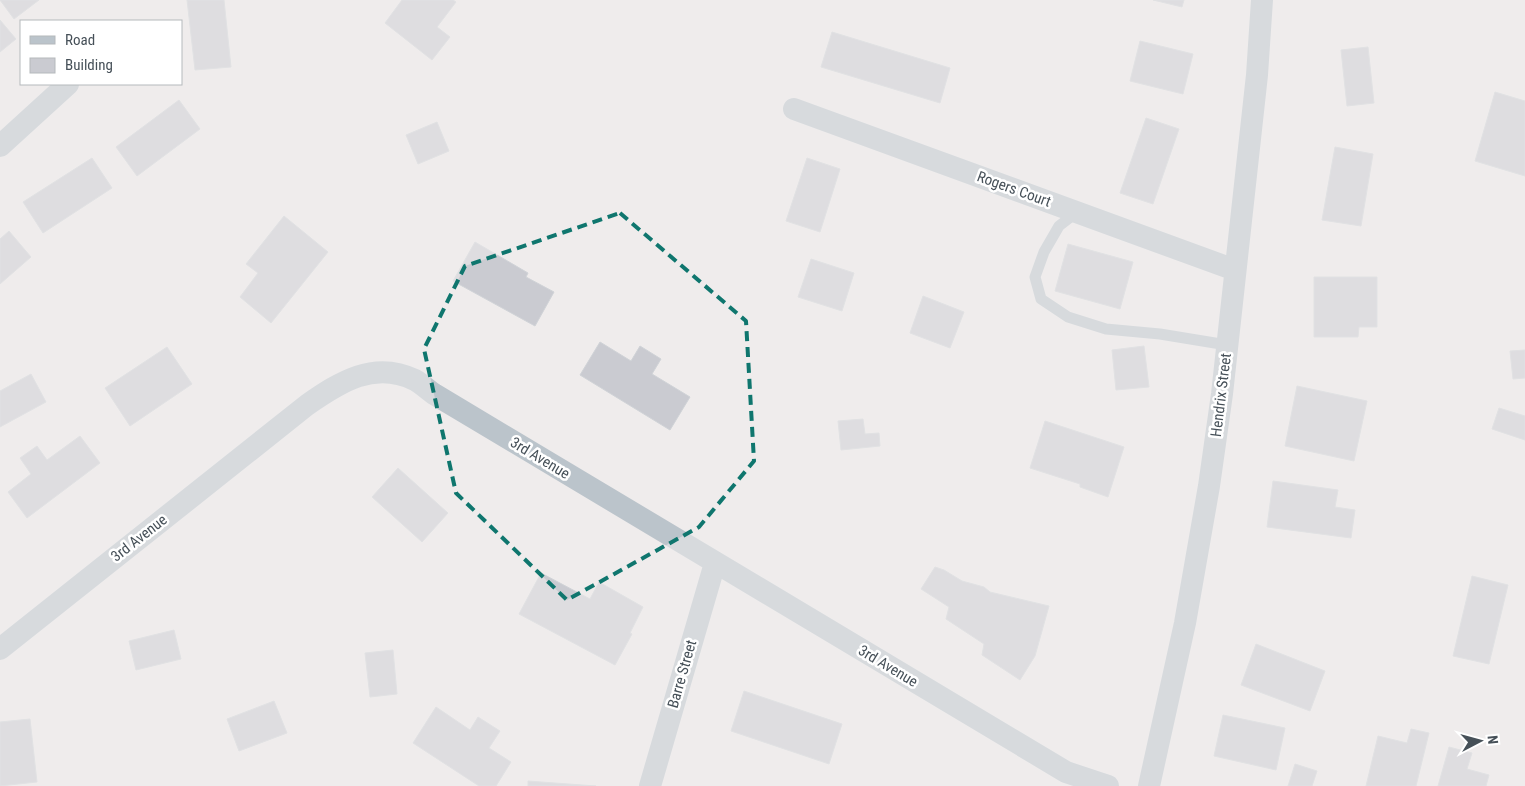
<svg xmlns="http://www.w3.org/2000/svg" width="1525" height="786" viewBox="0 0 1525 786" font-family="'Roboto Condensed',sans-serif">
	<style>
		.building { fill: #cacbd1; stroke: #d0d3d7 }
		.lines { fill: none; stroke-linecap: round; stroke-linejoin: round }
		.lane { stroke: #bbc4cb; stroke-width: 11 }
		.street { stroke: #bbc4cb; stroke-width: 22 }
		.marked { fill: none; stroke: #0f766e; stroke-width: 4; stroke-dasharray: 10 6; stroke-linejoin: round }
		.labels { text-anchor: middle; stroke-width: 5; stroke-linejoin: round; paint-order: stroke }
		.street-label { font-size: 15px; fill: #465058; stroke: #fff }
	</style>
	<rect width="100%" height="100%" fill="#efecec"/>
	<!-- building -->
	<path class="building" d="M0 0H39L14 19Z
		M187 0H224L231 67 195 70Z
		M402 0H453L456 2 437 27 450 37 432 60 385 23Z
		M1153 0H1184L1182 7Z
		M0 20 16 39 0 52Z
		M832 32 950 68 940 103 821 67Z
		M1140 41 1193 54 1183 94 1130 81Z
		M1368 47 1374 103 1347 106 1341 50Z
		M1495 92 1525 101V176L1475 161Z
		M179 100 200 129 137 176 116 147Z
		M1146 118 1179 129 1153 204 1120 193Z
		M437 122 449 151 418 164 406 135Z
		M1335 147 1373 154 1361 226 1322 220Z
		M92 158 112 188 43 233 23 202Z
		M807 158 840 169 820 232 786 221Z
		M284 216 328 252 271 323 240 297 258 273 246 264Z
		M9 231 31 257 0 284V239Z
		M475 242 528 273 526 277 554 292 535 326 453 281Z
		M1068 244 1133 262 1120 309 1055 291Z
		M811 259 854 273 842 311 798 297Z
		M1314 277H1377V327H1359L1358 337H1314Z
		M923 296 964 312 950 348 910 333Z
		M600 342 631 361 640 346 661 359 652 374 690 397 670 430 580 375Z
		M1144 346 1149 387 1116 390 1112 350Z
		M167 347 192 384 130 426 105 388Z
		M1525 350V378L1513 379 1510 351Z
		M31 374 46 402 0 427V391Z
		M1297 386 1367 401 1354 461 1285 446Z
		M1499 408 1525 416V440L1492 429Z
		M863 419 865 434 879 433 880 446 841 450 838 421Z
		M1045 421 1124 447 1108 497 1080 487V484L1030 468Z
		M80 436 100 463 27 518 8 492 31 474 20 458 37 446 47 460Z
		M398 468 448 513 422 542 372 497Z
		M1273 481 1338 490 1335 507 1355 510 1351 538 1267 527Z
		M935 567 944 570 962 581 984 587 990 592 1049 606 1035 656 1020 680 982 655 984 644 946 619 949 607 921 589Z
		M541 573 590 599 599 582 643 607 630 633 632 634 615 665 519 614Z
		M1472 576 1508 585 1489 664 1453 656Z
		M174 630 181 659 136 670 129 641Z
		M1256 644 1325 671 1310 711 1241 685Z
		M393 650 397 694 370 697 365 653Z
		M744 691 842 724 829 764 731 731Z
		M274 701 287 733 239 751 227 719Z
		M436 707 470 730 478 717 500 731 489 748 511 762 496 786H479L413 743Z
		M1223 715 1285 728 1276 770 1214 756Z
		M30 719 37 782 0 786V722Z
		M1411 729 1429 733 1416 786H1366L1378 736 1407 743Z
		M1449 747 1472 753 1467 769 1489 775 1486 786H1438Z
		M1295 764 1317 771 1312 786H1288Z
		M528 781 596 786H528Z"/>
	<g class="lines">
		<!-- lane -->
		<path class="lane" d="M1077 212 1059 226 1044 252 1035 277 1041 299 1068 317 1106 329 1160 334 1227 345"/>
		<!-- street -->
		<path class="street" d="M794 109 1235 270
			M0 146 68 84
			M0 649 307 405C340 382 374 360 415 380 422 384 428 390 434 394L1066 772 1108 786
			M650 786 715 563
			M1149 786 1185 623 1209 486 1222 394 1257 75 1262 0"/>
	</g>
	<!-- marked area -->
	<path d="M0 0H1525V786H0ZM620 213 746 321 754 461 699 527 567 600 456 493 424 349 465 266Z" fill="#efecec" fill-opacity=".55" fill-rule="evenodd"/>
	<path class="marked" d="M620 213 746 321 754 461 699 527 567 600 456 493 424 349 465 266Z"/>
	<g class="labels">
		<!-- street labels -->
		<g class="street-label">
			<text transform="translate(1014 189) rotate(20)" y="5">Rogers Court</text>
			<text transform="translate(1221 395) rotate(-83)" y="5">Hendrix Street</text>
			<text transform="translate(540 458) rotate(31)" y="5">3rd Avenue</text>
			<text transform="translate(139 538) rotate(-38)" y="5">3rd Avenue</text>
			<text transform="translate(888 666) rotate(31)" y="5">3rd Avenue</text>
			<text transform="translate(682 674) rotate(-74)" y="5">Barre Street</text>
		</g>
	</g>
	<!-- legend -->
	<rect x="20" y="20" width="162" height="65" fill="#ffffff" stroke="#b5b9bc"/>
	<rect x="30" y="36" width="25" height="8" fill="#bbc4cb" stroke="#b5b9bc"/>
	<text x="65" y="45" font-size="15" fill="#465058">Road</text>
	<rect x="30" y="58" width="25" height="15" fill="#cacbd1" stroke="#b5b9bc"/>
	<text x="65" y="70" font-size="15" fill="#465058">Building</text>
	<!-- north arrow -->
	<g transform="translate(1480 741) rotate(84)" stroke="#ffffff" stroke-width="4" paint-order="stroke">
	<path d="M0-4L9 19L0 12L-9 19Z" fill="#465058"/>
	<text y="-8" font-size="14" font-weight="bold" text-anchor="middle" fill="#465058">N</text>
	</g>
</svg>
